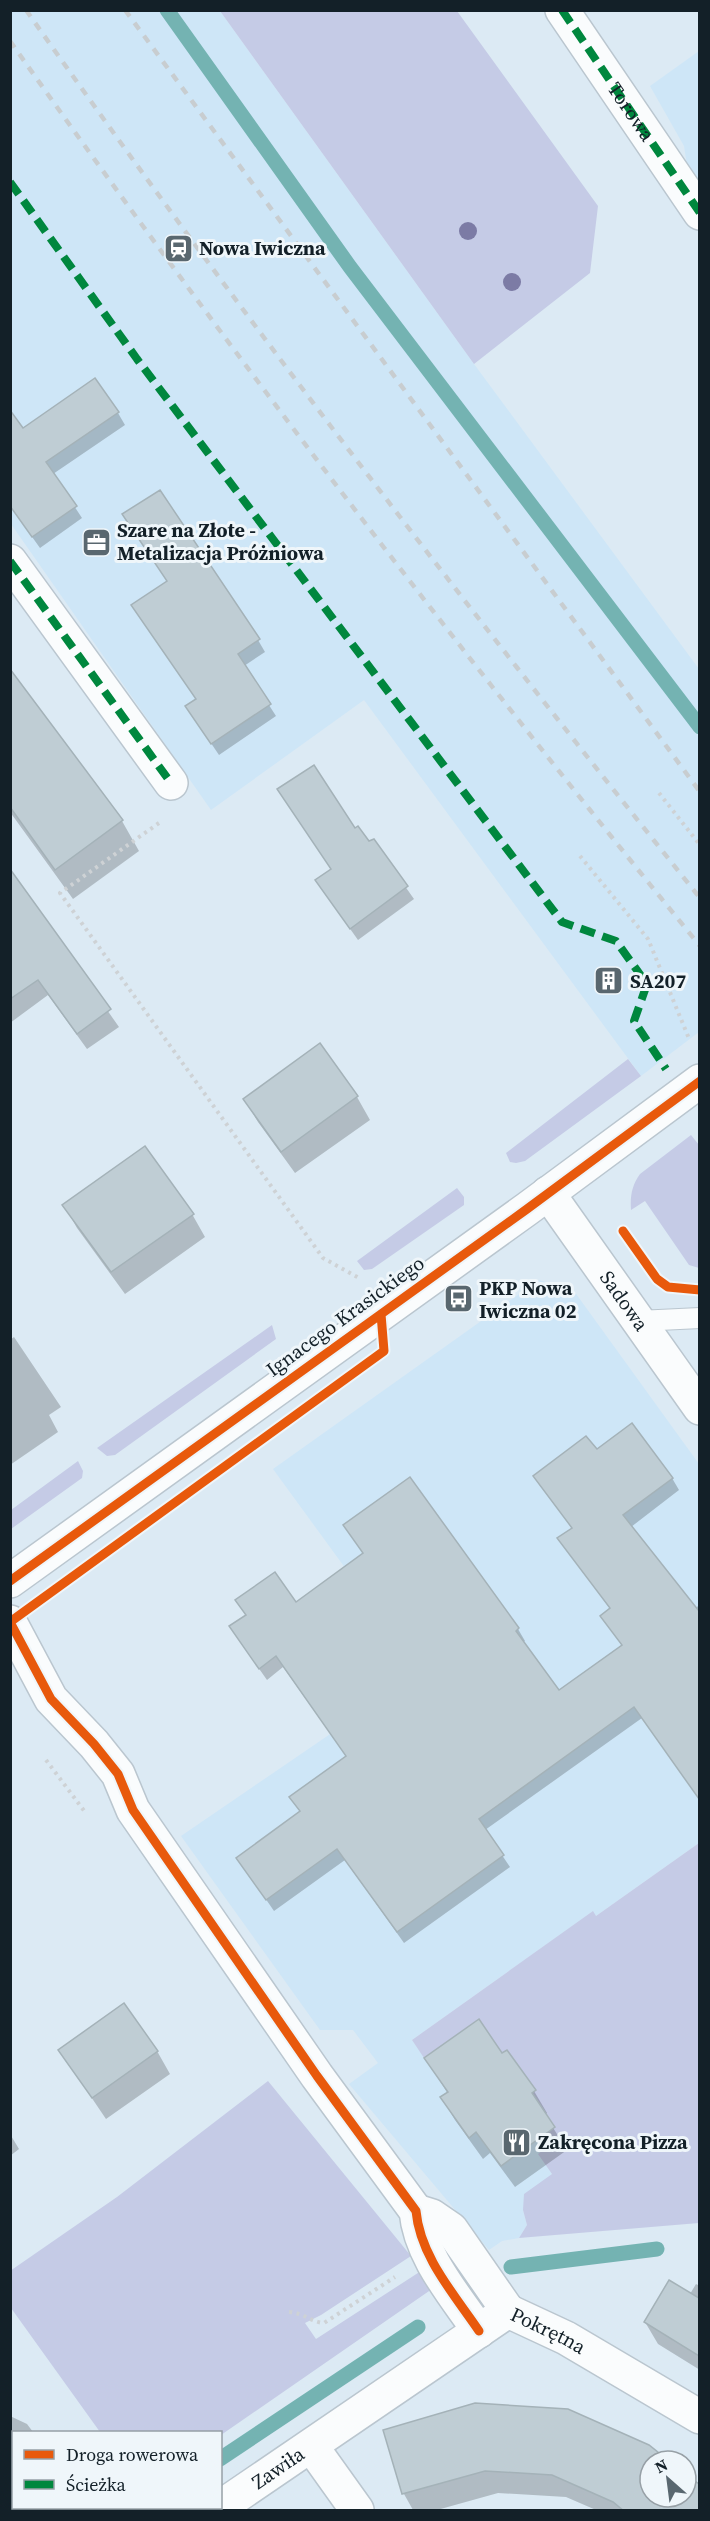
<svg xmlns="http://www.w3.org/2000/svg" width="710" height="2521" viewBox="0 0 710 2521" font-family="'Source Serif 4',serif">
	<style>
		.built { fill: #cee6f7 }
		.green { fill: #c5cbe6 }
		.shadow { fill: #0003 }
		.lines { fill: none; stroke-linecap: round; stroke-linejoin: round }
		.stream { stroke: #74b3b2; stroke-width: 15 }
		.building { fill: #bfcdd4; stroke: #a4b2b8; stroke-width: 1.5 }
		.lane-casing { stroke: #bac6cf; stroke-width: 22 }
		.street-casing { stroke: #bac6cf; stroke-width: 36 }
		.secondary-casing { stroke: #bac6cf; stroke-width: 36 }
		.path { stroke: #ced2d5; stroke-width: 4; stroke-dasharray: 3 4.5; stroke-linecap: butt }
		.lane { stroke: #fafcfd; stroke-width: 20 }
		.street { stroke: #fafcfd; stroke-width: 33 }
		.secondary { stroke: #fafcfd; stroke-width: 33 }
		.rail { stroke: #c8cdd0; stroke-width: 4.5; stroke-dasharray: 8 8; stroke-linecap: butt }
		.quiet { stroke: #00873e; stroke-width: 8; stroke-dasharray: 15 8; stroke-linecap: butt }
		.cycleway-casing { stroke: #eff6fa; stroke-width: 13 }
		.cycleway { stroke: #e8590c; stroke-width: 9 }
		.tree { fill: #7c7ba5 }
		.labels { text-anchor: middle; stroke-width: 6; stroke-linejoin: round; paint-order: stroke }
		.street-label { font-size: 20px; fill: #132028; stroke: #eff6fa }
		.poi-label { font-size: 20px; font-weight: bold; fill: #132028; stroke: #eff6fa; text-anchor: start }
	</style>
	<rect width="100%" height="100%" fill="#dceaf4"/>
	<!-- built -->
	<path class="built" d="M10 11H220L474 364 699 669V1032L641 1076 364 700 211 810 11 524Z
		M699 51V187L688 171 684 146 650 86Z
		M539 1280 574 1291 699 1464V1843L596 1916 592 1912 412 2040 424 2057 479 2019 507 2050 536 2090 532 2093 555 2127 546 2148 539 2154 552 2174 523 2210 527 2225 519 2238 502 2241 489 2250 349 2084 378 2063 353 2030H320L181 1836 421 1672 273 1469Z"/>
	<!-- green -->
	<path class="green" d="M220 11H457L598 206 590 273 474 364Z
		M628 1059 641 1076 525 1161 516 1163 510 1162 506 1153Z
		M691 1135 699 1145V1268L689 1265 645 1201 631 1210C630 1196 632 1185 640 1174Z
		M457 1188 464 1197V1205L372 1269 364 1270 357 1261Z
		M272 1325 276 1339 115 1455 107 1456 97 1448Z
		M78 1461 83 1471 82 1478 11 1529V1510Z
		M699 1843V2223L519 2238 527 2225 523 2210 524 2194 552 2174 538 2154 546 2148 539 2138 555 2126 532 2093 535 2089 507 2051 502 2053 479 2019 424 2058 412 2040 593 1911 596 1916Z
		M268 2081 411 2256 321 2315 305 2323 316 2339 421 2271 432 2289 221 2435 220 2432H100L11 2308 10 2271 117 2197Z"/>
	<!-- shadow -->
	<path class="shadow" d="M118 413 125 425 53 474 82 518 40 548 10 506 15 435Z
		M124 515 258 640 265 652 244 666 276 716 219 755 194 718 197 700 168 582Z
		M10 668 41 715 122 821 139 851 73 899 10 812Z
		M355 830 369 843 373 841 414 899 358 940 324 892 332 870Z
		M15 879 119 1027 87 1049 48 995 10 1023V882Z
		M320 1046 357 1097 370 1120 295 1173 258 1122 245 1100Z
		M64 1205 192 1214 205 1237 125 1294 77 1228Z
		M14 1337 61 1407 49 1415 58 1432 10 1465V1340Z
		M597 1451 672 1478 679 1490 631 1527 695 1608 700 1605V1799L642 1718 485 1830 510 1867 404 1943 345 1860 274 1911 238 1859 301 1813 291 1798 347 1757 283 1667 267 1680 238 1639 296 1604 364 1554 345 1526 518 1629 525 1641 523 1642 559 1692 623 1647 602 1616 611 1610 559 1538 573 1529Z
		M60 2051H157L170 2074 106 2119Z
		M502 2055 534 2091 547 2113 545 2115 567 2150 515 2187 490 2153 483 2159 455 2120 442 2098 448 2094 426 2058Z
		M10 2134 19 2149 10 2156Z
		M696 2284 700 2286V2370L658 2344 645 2322 690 2294Z
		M10 2416 27 2424 33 2432H14V2489L10 2484Z
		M385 2431 667 2461H650V2497H686V2476L700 2487V2510H596L566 2497 498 2493 437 2510H413L404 2494Z
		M27 2508H86L88 2510H29Z"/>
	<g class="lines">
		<!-- stream -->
		<path class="stream" d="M167 10 350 267 700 727
			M511 2267 657 2249
			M220 2459 418 2327
			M143 2510 148 2508"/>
	</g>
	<!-- building -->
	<path class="building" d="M95 378 119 412 46 462 77 506 32 537 10 506V410L23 428Z
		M160 490 260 639 238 654 271 704 211 744 185 706 196 699 131 605 167 581 122 514Z
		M10 669 123 820 55 870 10 807Z
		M314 765 355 828 358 826 369 841 374 839 408 886 350 929 315 880 331 869 277 789Z
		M10 869 111 1009 77 1034 38 980 10 999Z
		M320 1043 358 1096 281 1152 243 1099Z
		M145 1146 194 1214 111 1272 62 1205Z
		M632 1423 673 1478 623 1515 699 1611V1799L634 1707 479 1819 504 1855 397 1932 337 1849 266 1900 236 1858 300 1811 289 1797 346 1756 276 1656 259 1669 229 1626 246 1615 235 1600 275 1572 296 1602 363 1553 343 1525 410 1477 519 1628 516 1631 559 1690 622 1645 600 1616 610 1608 557 1538 572 1528 533 1476 586 1436 597 1449Z
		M124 2003 158 2051 92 2098 58 2050Z
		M479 2019 502 2053 507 2050 536 2090 532 2093 555 2127 501 2166 476 2132 469 2138 440 2097 448 2092 424 2058Z
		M669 2280 699 2298V2356L644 2322Z
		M475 2403 568 2409 649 2445 669 2461H650V2497H686V2474L699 2484V2511H624L613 2502 552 2475 485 2471 402 2494 383 2430Z"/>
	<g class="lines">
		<defs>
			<path id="lane" d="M638 1321 700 1318"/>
			<g id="street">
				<path d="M562 10 700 213"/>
				<path d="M10 561 171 783"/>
				<path id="s1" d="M548 1193 700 1408"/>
				<path d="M10 1622 51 1699 94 1744 118 1774 133 1810 317 2076 416 2211C420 2256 454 2294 479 2331"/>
				<path d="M416 2211 432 2216 451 2229 508 2311"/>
				<path d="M312 2447 357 2510"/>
				<path id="s2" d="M216 2510 508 2311 566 2338 700 2417"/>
			</g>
			<path id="secondary" d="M10 1581 527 1209 700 1081"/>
		</defs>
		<!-- lane casing -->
		<use href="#lane" class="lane-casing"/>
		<!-- street casing -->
		<use href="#street" class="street-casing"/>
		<!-- secondary casing -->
		<use href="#secondary" class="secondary-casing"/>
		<!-- path -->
		<path class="path" d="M659 793 700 845
			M159 823 60 893 323 1258 359 1278
			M580 856 648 939 690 1041
			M46 1760 85 1812
			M289 2312C304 2313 311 2322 324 2323L395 2277"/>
		<!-- lane -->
		<use href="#lane" class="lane"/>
		<!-- street -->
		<use href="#street" class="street"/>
		<!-- secondary -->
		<use href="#secondary" class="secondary"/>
		<!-- rail -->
		<path class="rail" d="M26 10C240 314 467 608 700 898
			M125 10 700 792
			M10 41C229 351 460 652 700 946"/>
		<!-- quiet -->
		<g class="quiet">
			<path id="s3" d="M562 10 700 213"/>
			<path d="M10 182 137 359 562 922 616 941 647 984 634 1021 666 1069"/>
			<path d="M10 561 171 783"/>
		</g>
		<defs>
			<path id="cycleway" d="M623 1231 657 1279 668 1287 700 1290
				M10 1581 527 1209 700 1081
				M10 1622 51 1699 94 1744 118 1774 133 1810 317 2076 416 2211C420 2256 454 2294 479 2331
				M10 1622 384 1351 381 1314"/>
		</defs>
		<!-- cycleway casing -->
		<use href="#cycleway" class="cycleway-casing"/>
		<!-- cycleway -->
		<use href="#cycleway" class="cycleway"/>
	</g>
	<!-- trees -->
	<g class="tree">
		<circle cx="468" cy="231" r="9"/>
		<circle cx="512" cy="282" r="9"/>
	</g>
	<!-- icons -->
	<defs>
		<symbol id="station-square" viewBox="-11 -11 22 22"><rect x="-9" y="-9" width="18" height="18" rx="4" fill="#59676f" stroke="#eff6fa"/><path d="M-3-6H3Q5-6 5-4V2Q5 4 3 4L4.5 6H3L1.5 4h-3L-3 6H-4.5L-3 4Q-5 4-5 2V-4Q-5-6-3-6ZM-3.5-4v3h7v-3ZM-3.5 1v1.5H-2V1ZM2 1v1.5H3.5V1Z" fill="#fff"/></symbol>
		<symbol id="office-square" viewBox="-11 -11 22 22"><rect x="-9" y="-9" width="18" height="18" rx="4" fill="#59676f" stroke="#eff6fa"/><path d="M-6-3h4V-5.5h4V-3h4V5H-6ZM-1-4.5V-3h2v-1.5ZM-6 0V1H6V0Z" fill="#fff"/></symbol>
		<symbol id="building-square" viewBox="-11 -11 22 22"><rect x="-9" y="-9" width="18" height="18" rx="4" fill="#59676f" stroke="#eff6fa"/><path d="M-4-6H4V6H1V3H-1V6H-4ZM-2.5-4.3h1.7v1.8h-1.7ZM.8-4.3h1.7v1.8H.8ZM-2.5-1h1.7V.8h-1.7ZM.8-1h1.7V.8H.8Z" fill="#fff"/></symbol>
		<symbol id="bus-square" viewBox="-11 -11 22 22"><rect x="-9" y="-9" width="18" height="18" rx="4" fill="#59676f" stroke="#eff6fa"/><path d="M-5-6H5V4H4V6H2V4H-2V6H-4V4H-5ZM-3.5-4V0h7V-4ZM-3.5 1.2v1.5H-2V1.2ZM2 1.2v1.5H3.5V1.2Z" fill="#fff"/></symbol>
		<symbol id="restaurant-square" viewBox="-11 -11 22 22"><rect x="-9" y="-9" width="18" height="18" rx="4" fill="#59676f" stroke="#eff6fa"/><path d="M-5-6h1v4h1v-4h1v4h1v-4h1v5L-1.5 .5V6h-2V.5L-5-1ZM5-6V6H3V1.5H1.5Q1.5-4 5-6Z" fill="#fff"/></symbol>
	</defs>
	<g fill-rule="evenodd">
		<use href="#station-square" x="162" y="232" width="33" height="33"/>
		<use href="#office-square" x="80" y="526" width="33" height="33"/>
		<use href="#building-square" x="592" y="964" width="33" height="33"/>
		<use href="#bus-square" x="442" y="1282" width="33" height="33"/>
		<use href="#restaurant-square" x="500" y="2126" width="33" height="33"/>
	</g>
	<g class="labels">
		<!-- street labels -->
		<g class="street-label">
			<text dy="7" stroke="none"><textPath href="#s3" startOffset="123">Torowa</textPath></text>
			<text dy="7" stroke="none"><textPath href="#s1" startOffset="132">Sadowa</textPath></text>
			<text transform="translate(345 1316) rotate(-36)" y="7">Ignacego Krasickiego</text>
			<text dy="7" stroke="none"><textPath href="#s2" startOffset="398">Pokrętna</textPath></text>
			<text dy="7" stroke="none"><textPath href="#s2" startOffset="75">Zawiła</textPath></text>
		</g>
		<!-- poi labels -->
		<g class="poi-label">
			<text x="199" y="255">Nowa Iwiczna</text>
			<text x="117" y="537">Szare na Złote -<tspan x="117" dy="23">Metalizacja Próżniowa</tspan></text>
			<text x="630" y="988">SA207</text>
			<text x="479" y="1295">PKP Nowa<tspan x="479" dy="23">Iwiczna 02</tspan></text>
			<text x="538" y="2149">Zakręcona Pizza</text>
		</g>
	</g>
	<!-- border -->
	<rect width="710" height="2521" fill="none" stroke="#132028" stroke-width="24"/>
	<!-- legend -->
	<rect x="12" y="2431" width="210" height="78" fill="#eff6fa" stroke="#97a0a6" stroke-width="1.5"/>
	<rect x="24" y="2450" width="30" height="9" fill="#e8590c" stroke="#97a0a6" stroke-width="1.5"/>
	<text x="66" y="2461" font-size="18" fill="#132028">Droga rowerowa</text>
	<rect x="24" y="2480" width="30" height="9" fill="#00873e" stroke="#97a0a6" stroke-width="1.5"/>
	<text x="66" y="2491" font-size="18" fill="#132028">Ścieżka</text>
	<!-- north arrow -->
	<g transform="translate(668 2479) rotate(332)"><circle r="28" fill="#eff6fa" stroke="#97a0a6" stroke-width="1.5"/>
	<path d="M0-4.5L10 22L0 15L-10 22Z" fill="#59676f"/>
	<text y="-9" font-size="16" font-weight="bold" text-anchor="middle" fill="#132028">N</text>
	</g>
</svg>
